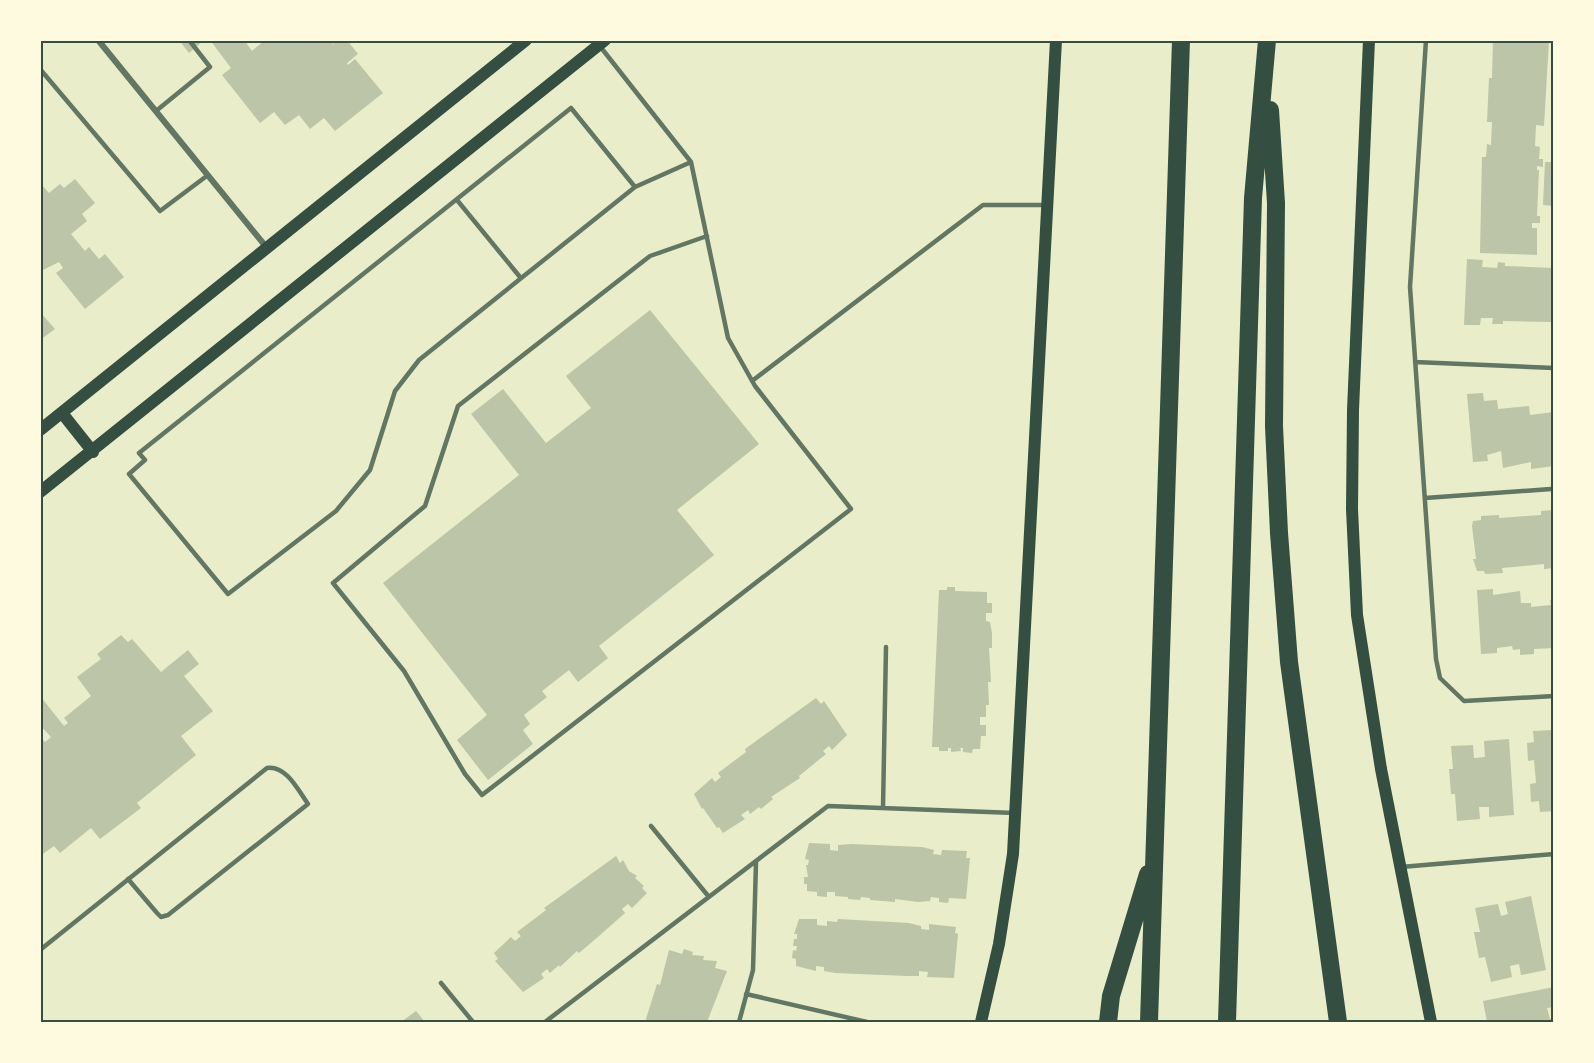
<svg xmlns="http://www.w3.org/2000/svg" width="1594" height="1063" viewBox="0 0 1594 1063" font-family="Arial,sans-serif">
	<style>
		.building { fill: #bcc5a7 }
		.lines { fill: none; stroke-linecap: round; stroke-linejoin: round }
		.service { stroke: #617663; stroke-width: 4.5 }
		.minor { stroke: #617663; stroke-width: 6 }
		.secondary { stroke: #344e41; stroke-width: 12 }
		.motorway { stroke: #344e41; stroke-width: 18 }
		.neatline { fill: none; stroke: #344e41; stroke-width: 2 }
	</style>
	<rect width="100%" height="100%" fill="#e9edc9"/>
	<!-- building -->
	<path class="building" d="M179 40H204L189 53Z
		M210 40H244L252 51 265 40H334L332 45 337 40H347L358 54 347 63 348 65 355 59 383 93 335 131 324 118 310 129 299 115 285 125 274 112 260 123 222 75 231 68Z
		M1493 40H1549L1544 126 1536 125 1535 146 1540 147 1539 159H1543V167L1537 166V170H1539L1537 216H1540V223H1532V228H1537V255L1480 253 1482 157H1486L1487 144 1491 145 1492 122H1487L1489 78H1492Z
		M1545 162H1554V206L1543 205Z
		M75 179 95 203 82 214 87 221 71 234 85 251 89 247 99 259 105 254 124 277 85 309 56 273 63 268 59 262 43 270 40 267V183L49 193 60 184 64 188Z
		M1467 259 1483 260 1482 267 1497 268 1498 262 1505 263V266L1554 268V322L1503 321V324H1492L1493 318H1481L1480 325H1464Z
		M650 310 759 444 677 510 714 555 599 646 608 658 578 682 569 670 542 691 547 697 524 715 530 724 523 730 533 744 488 780 457 740 487 715 383 583 519 475 471 414 503 389 546 443 591 408 566 376Z
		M40 312 55 329 40 340Z
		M1483 393 1484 401 1497 400 1498 409 1529 406 1530 415 1554 412V466L1531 469V462L1503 468 1501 451 1487 455 1488 461 1473 462 1467 394Z
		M1554 510V568L1544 569V564L1502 568 1503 573 1485 574 1484 571H1477L1473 559H1476L1472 526 1473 521 1481 520V516L1499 515V518L1541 515V511Z
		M947 587H955V591L987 592V603H992V613H986V621L990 622 992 633V648H989L991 682H988L989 705H986V717H980V725H986V736H981L980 749H973L972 753 963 752V748H960L961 751 951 752V748H948V751H939V747H932L939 590H947Z
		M1493 589V595L1520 591 1521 603H1531V607L1551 605 1550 600H1554V648L1534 649V654L1520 655V649L1513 650 1512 646 1497 648V653L1481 654 1477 590Z
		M121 635 128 642 132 639 161 672 188 650 199 664 184 676 213 711 181 736 196 755 137 803 141 808 100 839 91 828 60 853 54 846 40 856V737L45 742 51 737 40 725V696L64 726 68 723 64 718 91 696 77 677 101 659 97 654Z
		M816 698 821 704 824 701 847 735 832 750 829 746 823 751 826 754 799 776 800 778 771 797 773 799 761 809 759 807 750 814 748 810 741 815 745 819 723 833 719 827 717 828 703 808 702 809 694 794 712 778 715 782 721 777 718 773 746 752 745 749Z
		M1554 730V811L1540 812 1539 801 1531 802 1530 784 1536 783 1534 760 1528 761 1527 743 1534 742 1533 731Z
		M1509 739 1514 815 1489 817V807H1479L1480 819 1457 821 1455 794H1451L1449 769H1453L1451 746 1473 745 1474 758 1485 757 1484 741Z
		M809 843 830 844V850L838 851V845L851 844 922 847 934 850 933 854 941 855 942 850 967 851 966 858H970L966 899 949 898 948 903 939 902V898L931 897 930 901 918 902 895 899V902L870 900V898L861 897 860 900 848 899V897L835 896V892H827V897L817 896V892L807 891V884H804V877H808L806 865H808L809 860 805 859Z
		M616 856 620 863 623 860 629 871 637 876 635 878 644 886 642 888 647 893 632 908 628 904 622 909 625 913 599 936 579 953 577 951 560 967 559 965 550 973 547 969 541 974 544 978 523 992 495 961 498 959 494 953 511 937 515 941 521 936 517 932 546 910 544 908Z
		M1531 896 1546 970 1521 975 1519 964 1510 966 1512 977 1491 982 1485 957 1479 958 1474 932H1480L1475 908 1498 904 1501 916 1508 914 1505 902Z
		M799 919H817V925L827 926V921L837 922 838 919 909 923 921 926V929L929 930V924L956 927 955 933 958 934 954 978 927 977 928 972 919 971V976H907L835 973 824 971V967L816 966V971L796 966V959L792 958 793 950 796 951 797 946H793L794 939H797V934H794Z
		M684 949 693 952 692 955 704 956 703 960 717 961 715 968 727 971 707 1022H645L657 984 660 985 669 950 682 954Z
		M1554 987V1007L1547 1008 1550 1019 1554 1018V1022H1499V1020L1487 1022 1483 1001Z
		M416 1011 425 1022H401Z"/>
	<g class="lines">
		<!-- service -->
		<path class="service" d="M1426 40 1410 287 1436 659 1440 678 1464 701 1554 696
			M599 45 691 162 728 338 755 386 851 509 482 795 465 774 404 671 333 583 425 506 458 406 650 256 707 236
			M40 69 160 211 208 175
			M156 111 210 67 189 40
			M635 187 571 108 139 453 145 460 129 474 228 594 336 511 370 470 395 391 419 360 635 187 691 162
			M457 200 520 277
			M1415 362 1554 368
			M752 381 983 205H1045
			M1425 498 1551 489
			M883 808 886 647
			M651 826 709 897
			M1401 867 1554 854
			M40 950 267 768C286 765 298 790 308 804L168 915 161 917 157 913 128 879
			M441 983 473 1022
			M746 994 867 1022
			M545 1022 828 806 1015 813
			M739 1022 753 970 756 862"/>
		<!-- minor -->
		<path class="minor" d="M98 40 267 248"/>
		<!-- secondary -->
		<path class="secondary" d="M1369 40 1353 410 1352 509 1357 615 1381 769 1431 1022
			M62 413 93 452
			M40 430 526 40
			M40 492 605 40
			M981 1022 999 944 1013 854 1056 40"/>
		<!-- motorway -->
		<path class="motorway" d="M1270 110 1276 203 1274 426 1279 533 1289 662 1338 1022
			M1108 1022 1111 996 1148 874
			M1149 1022 1181 40
			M1227 1022 1253 198 1267 40"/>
	</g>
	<!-- border -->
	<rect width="1594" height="1063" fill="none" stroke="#fefae0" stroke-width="84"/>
	<rect x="42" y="42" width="1510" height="979" class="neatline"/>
</svg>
